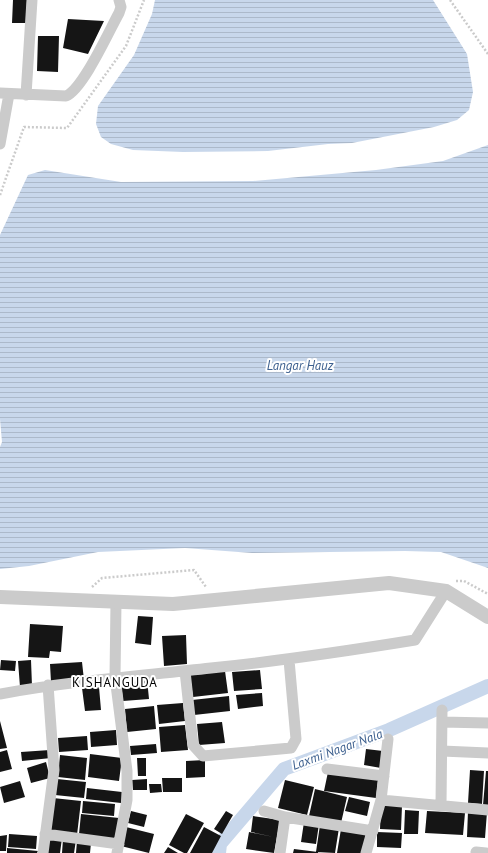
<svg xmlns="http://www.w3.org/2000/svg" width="488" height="853" viewBox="0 0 488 853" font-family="'PT Sans',sans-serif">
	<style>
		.water { fill: url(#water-rules) }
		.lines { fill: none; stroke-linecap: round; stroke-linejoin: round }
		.canal { stroke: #c8d7eb; stroke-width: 14 }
		.building { fill: #151515 }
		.path { stroke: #cbcbcb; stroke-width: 2.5; stroke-dasharray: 2 2; stroke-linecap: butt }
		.minor { stroke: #cbcbcb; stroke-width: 11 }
		.tertiary { stroke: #cbcbcb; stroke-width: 14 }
		.labels { text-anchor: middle; stroke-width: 4; stroke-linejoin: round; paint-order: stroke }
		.water-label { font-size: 13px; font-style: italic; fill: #3d608f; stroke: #fff }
		.neighbourhood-label { font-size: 13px; letter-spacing: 1px; fill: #000; stroke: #fff }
	</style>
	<defs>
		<pattern id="water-rules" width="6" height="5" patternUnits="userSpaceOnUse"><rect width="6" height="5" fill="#c8d7eb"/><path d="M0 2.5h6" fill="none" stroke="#acb9ca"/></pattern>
	</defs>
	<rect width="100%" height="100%" fill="#fff"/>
	<!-- water -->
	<path class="water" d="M155 0H433L467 54 473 92 469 110 457 120 434 127 352 143 328 144 268 151 183 152 133 150 111 144 101 137 96 124 98 106 134 55 152 14Z
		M488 145V568L441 552 405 551 252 553 185 548 98 552 29 566 0 569V447L2 442 0 419V235L28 175 45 170 121 182 253 181 376 170 443 161Z"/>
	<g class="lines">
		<!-- canal -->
		<path class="canal" d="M219 853 220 844 284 769 389 730 488 686"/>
	</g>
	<!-- building -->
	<path class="building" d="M13 0H27L26 23H12Z
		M68 19 104 21 88 54 63 48Z
		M38 36H59L58 72 37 71Z
		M138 616 153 617 151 645 135 643Z
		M30 624 63 626 61 652 50 651 49 658 28 657Z
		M186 635 187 664 164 666 162 636Z
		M1 660 16 661 15 671 0 670Z
		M31 660 32 686 20 687 18 661Z
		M82 662 84 680 51 682 50 664Z
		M260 670 262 689 234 691 232 672Z
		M225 671 228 693 193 697 190 675Z
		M147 679 149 699 123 701 121 682Z
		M99 687 101 710 85 711 82 688Z
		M262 693 263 706 238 709 236 695Z
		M229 696 230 711 194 715 192 700Z
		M183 703 185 721 159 724 157 705Z
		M154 706 156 729 127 732 125 709Z
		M0 721 7 748 0 749Z
		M222 722 225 743 199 745 197 724Z
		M185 725 188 750 161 752 159 727Z
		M116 730 117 745 91 747 90 732Z
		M87 736 88 750 59 752 58 738Z
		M156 744 157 753 131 755 130 746Z
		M366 749 383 751 381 768 364 765Z
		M7 750 12 769 0 772V752Z
		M50 750 51 758 22 761 21 752Z
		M90 754 122 758 119 781 88 777Z
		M60 755 87 758 85 780 58 777Z
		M137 758H146V776H138Z
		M205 760V777L186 778V761Z
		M46 762 50 778 31 783 27 768Z
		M470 770 484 771 482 804 468 803Z
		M486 771H488V805H483Z
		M328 772 378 780 376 798 324 791Z
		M162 778H182V792H163Z
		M57 779 86 782 84 798 55 795Z
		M147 779V790H133L132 780Z
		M285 780 314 787 307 815 278 808Z
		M20 781 25 797 4 803 0 787Z
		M149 784H161L162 792 150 793Z
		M87 788 122 792 121 803 86 799Z
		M315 789 347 797 341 823 309 816Z
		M349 797 370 802 367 816 345 811Z
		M53 798 81 801 77 835 50 832Z
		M83 801 115 804 114 816 82 813Z
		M381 805 402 806 401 830 380 829Z
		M405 810 419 811 418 834H404Z
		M131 811 147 815 144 827 128 823Z
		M226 811 233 815 222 834 214 829Z
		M427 811 465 813 463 835 425 833Z
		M468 811 487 812 485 838 467 837Z
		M81 814 119 818 117 839 79 834Z
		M186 814 204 823 187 853H184L169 845Z
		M253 816 280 820 274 853 246 849 249 832 274 837 251 832Z
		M304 822 319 824 316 844 301 842Z
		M320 825 339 828 335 853 316 852Z
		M126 827 154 834 149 853 121 846Z
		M204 827 221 836 212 853H190Z
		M341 829 366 833 363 853H337Z
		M377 832 402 833 401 848 377 847Z
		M9 834 37 836 36 849 8 847Z
		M7 835 6 851H0V836Z
		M47 837 62 838 60 853H46Z
		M63 839 76 840 74 853H62Z
		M77 841 91 843 90 853H76Z
		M168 847 178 853H164Z
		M7 848 38 851 37 853H7Z
		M294 849 318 852V853H293Z"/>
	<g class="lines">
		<!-- path -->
		<path class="path" d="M450 0 488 54
			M0 195 24 127 67 128 126 46 144 0
			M456 581H464L488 594
			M92 587 102 578 194 570 206 587"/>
		<!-- minor -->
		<path class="minor" d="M0 93 66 96C83 89 109 31 119 13L121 7 119 0
			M26 95 32 0
			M0 144 9 94
			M116 602 115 677 127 771V800L117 853
			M185 671 193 745 203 756 291 748 296 739 289 660
			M0 694C70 681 140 676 211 668 279 661 347 651 415 640L446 591
			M442 722 488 723
			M442 751 488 753
			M327 769 384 776
			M381 800 488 810
			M441 806 442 710
			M264 811 285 817 373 831
			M45 834 119 844
			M476 852 486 853
			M43 853 54 770 48 685
			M280 853 285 817
			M366 853 381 800 388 739"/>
		<!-- tertiary -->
		<path class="tertiary" d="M0 597 173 604 389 583 446 591 488 617"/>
	</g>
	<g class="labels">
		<!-- water labels -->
		<g class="water-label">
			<text x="300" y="370">Langar Hauz</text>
			<text transform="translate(337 749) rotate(-20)" y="5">Laxmi Nagar Nala</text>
		</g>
		<!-- neighbourhood labels -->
		<g class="neighbourhood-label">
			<text x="115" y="687">KISHANGUDA</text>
		</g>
	</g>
</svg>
